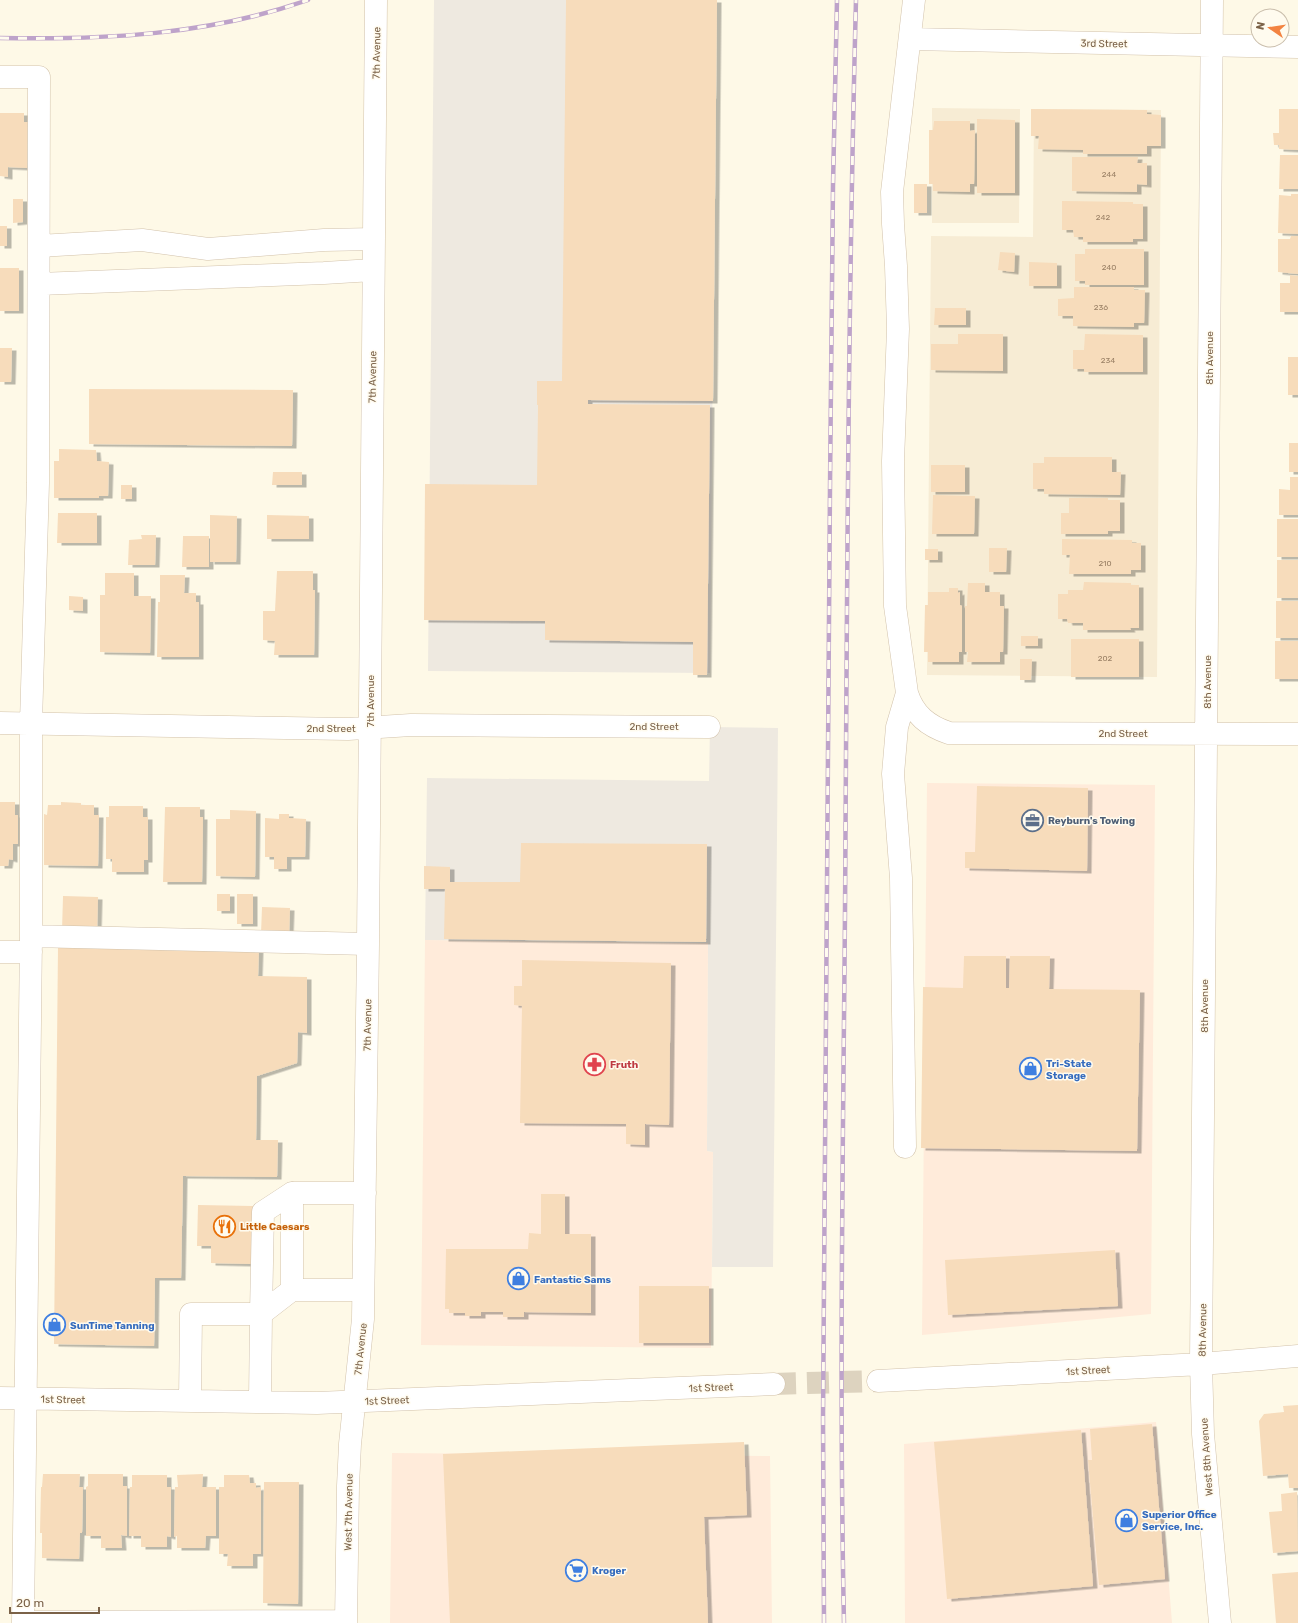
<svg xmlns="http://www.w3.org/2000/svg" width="1298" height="1623" viewBox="0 0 1298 1623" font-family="Rubik,sans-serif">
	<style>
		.residential { fill: #f7ecd4 }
		.commercial { fill: #ffebda }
		.industrial { fill: #eee9e0 }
		.building { fill: #f7dcbb; filter: url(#shadow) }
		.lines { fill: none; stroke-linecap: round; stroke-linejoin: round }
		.minor-tunnel { stroke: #ddd3bf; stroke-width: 22; stroke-dasharray: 22 11; stroke-linecap: butt }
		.minor-casing { stroke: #d2c2ab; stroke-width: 23 }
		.minor { stroke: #fff; stroke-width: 22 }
		.rail-casing { stroke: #bea3ca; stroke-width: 4.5 }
		.rail { stroke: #fffbef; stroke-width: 3; stroke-dasharray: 9; stroke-linecap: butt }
		.labels { text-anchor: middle; stroke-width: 3; stroke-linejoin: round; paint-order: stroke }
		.number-label { font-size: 8px; fill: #9a8065 }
		.street-label { font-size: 10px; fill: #7b6248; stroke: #fffbef }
		.service-label { font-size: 10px; font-weight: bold; fill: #4e5e75; stroke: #fffbef; text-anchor: start }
		.shop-label { font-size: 10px; font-weight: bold; fill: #366cbe; stroke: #fffbef; text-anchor: start }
		.health-label { font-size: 10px; font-weight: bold; fill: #be3a42; stroke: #fffbef; text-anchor: start }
		.food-label { font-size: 10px; font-weight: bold; fill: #c56008; stroke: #fffbef; text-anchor: start }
	</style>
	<defs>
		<filter id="shadow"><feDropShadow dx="4.5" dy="2.5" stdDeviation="0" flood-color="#0004"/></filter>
	</defs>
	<rect width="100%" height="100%" fill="#fef9e7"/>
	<!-- residential -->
	<path class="residential" d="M932 108 1020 109 1019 223H932Z
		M1034 109 1161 110 1157 677 927 675 931 236 1033 237Z"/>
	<!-- commercial -->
	<path class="commercial" d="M927 783 1155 785 1151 1314 922 1335Z
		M425 940 708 943 707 1151 713 1152 711 1348 421 1345Z
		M1156 1422 1172 1623H905L904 1444Z
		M392 1453 770 1456 772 1623H390Z"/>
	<!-- industrial -->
	<path class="industrial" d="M434 0H716L710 673 428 671Z
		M710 727 778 728 773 1267H712L713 1152 707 1151 708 943 425 940 427 778 709 781Z"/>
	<!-- building -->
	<path class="building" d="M566 0H717L713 401 588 400V404L710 405 707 675H693V642L545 640V621L424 620 425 484 537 485 538 405H537V381H562Z
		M1031 109 1147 110V114L1161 115V146H1147V154H1083V150L1038 149 1039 136H1031Z
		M1279 109H1298V150L1279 149V145H1274L1273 133H1279Z
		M0 113H24V122H28L27 168 8 167V177L0 176Z
		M977 119 1015 120V193H977Z
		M934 121H970V131L975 130 974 184H970V192L933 191V184H929V130H933Z
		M1280 155H1298V189H1279Z
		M1072 157H1138L1137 163H1147V185L1137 184V192L1072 191Z
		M914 184H927V213H914Z
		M1291 194H1298V234L1278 233 1279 195 1291 196Z
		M13 199H23V222L13 223Z
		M1062 201 1133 202V204H1143V239H1133V242H1083V237H1074L1073 230H1062Z
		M0 226H7V246H0Z
		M1291 236H1298V274L1278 272V239H1290Z
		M1085 249H1144V285H1085V281H1075V254H1085Z
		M1000 252 1015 253 1014 272 998 270Z
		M1029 262 1057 263V286H1029Z
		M0 268H19V311H0Z
		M1290 275 1298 276V312H1280V283H1290Z
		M1074 287H1134V290H1145L1144 323H1134V327L1073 326V316H1058V299L1074 298Z
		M935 308H966V325H934Z
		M958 334H1003V371L931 370V344H958Z
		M1085 334 1143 335V372H1084V369H1073V350H1084Z
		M0 348H12L11 382H0Z
		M1288 357H1298V395H1288Z
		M89 389 293 390 292 446 89 444Z
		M1289 443H1298V472H1289Z
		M59 449 96 450 97 461 109 462 108 496H99V498H54V461H59Z
		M1044 457H1112V472H1121L1120 495 1044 494V489H1033V463H1044Z
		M931 465H965V492H931Z
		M273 472H302V485H272Z
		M1290 477H1298V515H1279V489L1290 490Z
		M121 485H132V499H121Z
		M933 495 975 496 974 534H932Z
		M1069 498H1108V500H1120V531H1108V534H1061V513H1069Z
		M58 513H97V543H57Z
		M210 515 237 516 236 562H210Z
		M267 515 309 516V539H267Z
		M1277 519H1298V557H1277Z
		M141 535H156L155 565H128L129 540 142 539Z
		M183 536H209V567H182Z
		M1062 539 1132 540V543H1141V570H1131V574H1069L1070 555H1062Z
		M989 548H1007L1006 572H989Z
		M925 549H938V560H925Z
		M1277 560H1298V598H1277Z
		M277 571H313V590H315L314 655H274L275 641 263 640V611H275Z
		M105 573H134V596H151L150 653 100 652V595H105Z
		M160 575H185L184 593H196V602H199V657H157L158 602H160Z
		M1084 582 1131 583V585H1139V628H1130L1131 630H1083V623H1068L1067 619H1058V594H1068V590H1083Z
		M968 583H985V592H1000V606H1004L1003 652H1000V662H967L968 652H965V606H967Z
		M949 588H958V593L960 592V605L962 606V652H959V662H928V652H924L925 605H928V592H949Z
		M69 596 83 597V611L69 610Z
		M1276 601H1298V638H1276Z
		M1021 636H1038V646H1021Z
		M1071 639H1139V677H1071Z
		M1275 641H1298V679H1275Z
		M1020 659H1032L1031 680H1020Z
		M977 786 1088 788 1087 871 965 868V852H975Z
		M0 802H15V815H18V844H13V860L9 859 8 866H0Z
		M61 802 81 803V805H94V815H99L98 866 44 865V814L47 815 48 805H61Z
		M109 806H143V817H148V860H144V872H112V859H106V817H109Z
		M165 807H200V817H203L202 882H163Z
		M230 810 256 811 255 877 216 876V819H230Z
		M279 814H289V818L306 819 305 857H287V869H274V857H265V818L279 819Z
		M521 843 707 844 706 942 444 939 445 889H424V866L450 867V882H520Z
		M217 894H230V911H217Z
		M237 894H253V924H237Z
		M63 896 98 897 97 931H62Z
		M262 907 290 908 289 934H261Z
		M58 946 259 948 258 976 307 977V1033L298 1032 297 1063 257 1076 256 1140H278L277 1177 183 1176 181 1278H155L154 1346 54 1344Z
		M964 956H1006V988H1009L1010 956H1050L1049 989 1140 990 1137 1151 921 1148 923 987 963 988Z
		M522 960 671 963 669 1125 645 1124V1145L626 1144V1124L520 1123 522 1006 514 1005V986H522Z
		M541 1194H565V1234H591V1313L524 1312V1317H503V1312H481V1316H465V1313H449V1309H445L446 1249H528L529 1233 541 1234Z
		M198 1205 253 1206 251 1264 211 1263V1246H197Z
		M1115 1250 1118 1306 948 1315 945 1260Z
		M639 1286H709V1343H639Z
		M1298 1405V1488H1289L1288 1474 1263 1476 1259 1421 1264 1414 1284 1412 1283 1406Z
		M1152 1424 1165 1579 1099 1585 1088 1460H1092L1090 1429Z
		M1081 1430 1093 1586 947 1599 934 1442Z
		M744 1442 747 1515 704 1517 708 1623H450L443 1454Z
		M43 1474H80L79 1487H83L82 1533H80L79 1559 42 1558V1533H40L41 1487H42Z
		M88 1474H123V1486H127V1536L121 1535 122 1548H101V1536H86V1487L88 1486Z
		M203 1474 202 1487H216V1536H206L205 1548H177V1536L174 1537 175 1487H178L177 1475Z
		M132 1475H167V1487H171V1537L167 1536V1547H141V1536H129L130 1487H132Z
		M224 1475H249L250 1483H256V1488L261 1487V1554H253V1566H227L228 1554H219V1487H224Z
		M264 1482H299L298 1604 263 1603Z
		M1297 1492 1298 1551 1273 1553 1269 1512 1282 1511 1281 1494Z
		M1298 1572V1623H1276L1272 1574Z"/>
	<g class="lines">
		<!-- minor-tunnel -->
		<path class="minor-tunnel" d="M774 1384 878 1381"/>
		<defs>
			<path id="minor" d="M914 0 892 192 893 224 896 266 898 329 893 461 895 606 907 693C914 715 928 726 949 733L1298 734
				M1212 0 1201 1364 1203 1434 1220 1623
				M910 39 1298 47
				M0 77H39L38 483 31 723V936L23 1623
				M39 246 142 240 208 249 324 240 374 239
				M39 284 324 273 373 270
				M0 723 348 729 411 725 709 727
				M31 936 368 944
				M0 952H31
				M905 1147 901 878 893 774 897 727 907 693
				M292 1290V1193H365
				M878 1381 1201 1364 1298 1356
				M0 1398 317 1403 774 1384
				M190 1401 191 1314H261L263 1212 292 1193
				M260 1401 261 1314 292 1290H363
				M23 1622 346 1621
				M346 1623 348 1486 350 1444 363 1319 368 944 376 0"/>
		</defs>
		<!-- minor casing -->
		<use href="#minor" class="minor-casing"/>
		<!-- minor -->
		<use href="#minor" class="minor"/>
		<defs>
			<path id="rail" d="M0 38C104 40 209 35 308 0
				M824 1623 823 1418 830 487 833 185 837 0
				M844 1623C839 1387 843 1150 845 913 847 609 848 304 856 0"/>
		</defs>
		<!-- rail casing -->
		<use href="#rail" class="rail-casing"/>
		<!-- rail -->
		<use href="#rail" class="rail"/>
	</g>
	<!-- icons -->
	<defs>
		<symbol id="office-ring" viewBox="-11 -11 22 22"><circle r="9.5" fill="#fffbef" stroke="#5c6f8a" stroke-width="1.5"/><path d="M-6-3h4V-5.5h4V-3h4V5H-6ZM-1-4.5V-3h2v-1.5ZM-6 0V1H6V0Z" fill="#5c6f8a"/></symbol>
		<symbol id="pharmacy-ring" viewBox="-11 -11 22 22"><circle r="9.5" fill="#fffbef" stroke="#e0444e" stroke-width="1.5"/><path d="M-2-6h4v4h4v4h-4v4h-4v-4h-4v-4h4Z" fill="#e0444e"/></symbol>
		<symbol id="shop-ring" viewBox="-11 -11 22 22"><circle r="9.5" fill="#fffbef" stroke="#3f7fe0" stroke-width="1.5"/><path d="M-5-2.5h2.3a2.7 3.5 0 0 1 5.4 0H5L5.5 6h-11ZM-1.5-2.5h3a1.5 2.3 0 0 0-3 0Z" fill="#3f7fe0"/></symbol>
		<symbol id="restaurant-ring" viewBox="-11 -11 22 22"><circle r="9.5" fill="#fffbef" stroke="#e8710a" stroke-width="1.5"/><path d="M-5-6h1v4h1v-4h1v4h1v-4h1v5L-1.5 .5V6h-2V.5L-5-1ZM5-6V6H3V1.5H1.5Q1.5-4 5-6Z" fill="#e8710a"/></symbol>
		<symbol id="supermarket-ring" viewBox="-11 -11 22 22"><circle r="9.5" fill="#fffbef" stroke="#3f7fe0" stroke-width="1.5"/><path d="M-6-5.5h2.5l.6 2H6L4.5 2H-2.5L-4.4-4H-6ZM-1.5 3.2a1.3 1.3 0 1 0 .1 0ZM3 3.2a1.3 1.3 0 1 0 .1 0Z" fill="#3f7fe0"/></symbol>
	</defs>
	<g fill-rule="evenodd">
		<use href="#office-ring" x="1020" y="808" width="25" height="25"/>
		<use href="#pharmacy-ring" x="582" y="1052" width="25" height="25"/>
		<use href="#shop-ring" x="1018" y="1056" width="25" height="25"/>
		<use href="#restaurant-ring" x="212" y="1214" width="25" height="25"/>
		<use href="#shop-ring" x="506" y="1266" width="25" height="25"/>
		<use href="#shop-ring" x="42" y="1312" width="25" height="25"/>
		<use href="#shop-ring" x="1114" y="1508" width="25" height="25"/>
		<use href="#supermarket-ring" x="564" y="1558" width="25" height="25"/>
	</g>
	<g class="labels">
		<!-- number labels -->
		<g class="number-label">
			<text x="1109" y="177">244</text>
			<text x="1103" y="220">242</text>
			<text x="1109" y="270">240</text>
			<text x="1101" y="310">236</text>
			<text x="1108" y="363">234</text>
			<text x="1105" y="566">210</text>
			<text x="1105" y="661">202</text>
		</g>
		<!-- street labels -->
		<g class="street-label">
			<text transform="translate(1104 43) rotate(1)" y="4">3rd Street</text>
			<text transform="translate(376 53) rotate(-89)" y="4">7th Avenue</text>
			<text transform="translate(1209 358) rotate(-90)" y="4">8th Avenue</text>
			<text transform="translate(372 377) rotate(-89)" y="4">7th Avenue</text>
			<text transform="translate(1207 682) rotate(-90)" y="4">8th Avenue</text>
			<text transform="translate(370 701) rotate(-90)" y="4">7th Avenue</text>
			<text x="654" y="730">2nd Street</text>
			<text x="331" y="732">2nd Street</text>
			<text x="1123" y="737">2nd Street</text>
			<text transform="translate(1204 1006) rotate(-90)" y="4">8th Avenue</text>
			<text transform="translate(367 1025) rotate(-89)" y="4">7th Avenue</text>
			<text transform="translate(1202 1330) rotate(-89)" y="4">8th Avenue</text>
			<text transform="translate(360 1349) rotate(-84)" y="4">7th Avenue</text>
			<text transform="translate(1088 1370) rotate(-3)" y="4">1st Street</text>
			<text transform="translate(711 1387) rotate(-2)" y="4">1st Street</text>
			<text transform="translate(63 1399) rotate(1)" y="4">1st Street</text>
			<text transform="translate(387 1400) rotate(-2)" y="4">1st Street</text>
			<text transform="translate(1206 1457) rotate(-94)" y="4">West 8th Avenue</text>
			<text transform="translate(348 1512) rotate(-89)" y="4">West 7th Avenue</text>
		</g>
		<!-- service labels -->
		<g class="service-label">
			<text x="1048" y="824">Reyburn's Towing</text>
		</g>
		<!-- shop labels -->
		<g class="shop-label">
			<text x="1046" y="1067">Tri-State<tspan x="1046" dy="12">Storage</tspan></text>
			<text x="534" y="1283">Fantastic Sams</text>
			<text x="70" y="1329">SunTime Tanning</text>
			<text x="1142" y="1518">Superior Office<tspan x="1142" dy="12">Service, Inc.</tspan></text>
			<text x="592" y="1574">Kroger</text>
		</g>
		<!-- health labels -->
		<g class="health-label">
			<text x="610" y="1068">Fruth</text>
		</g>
		<!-- food labels -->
		<g class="food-label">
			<text x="240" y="1230">Little Caesars</text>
		</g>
	</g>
	<!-- north arrow -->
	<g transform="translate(1270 28) rotate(283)"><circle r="19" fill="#fffbef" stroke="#cabeac"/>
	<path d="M0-3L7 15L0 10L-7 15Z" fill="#f38341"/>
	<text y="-6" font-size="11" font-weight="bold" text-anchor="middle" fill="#7b6248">N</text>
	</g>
	<!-- scale -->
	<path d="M10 1607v6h89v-6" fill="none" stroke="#7b6248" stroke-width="2"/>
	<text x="16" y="1607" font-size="12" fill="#7b6248" stroke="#fffbef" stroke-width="3" paint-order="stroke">20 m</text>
</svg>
